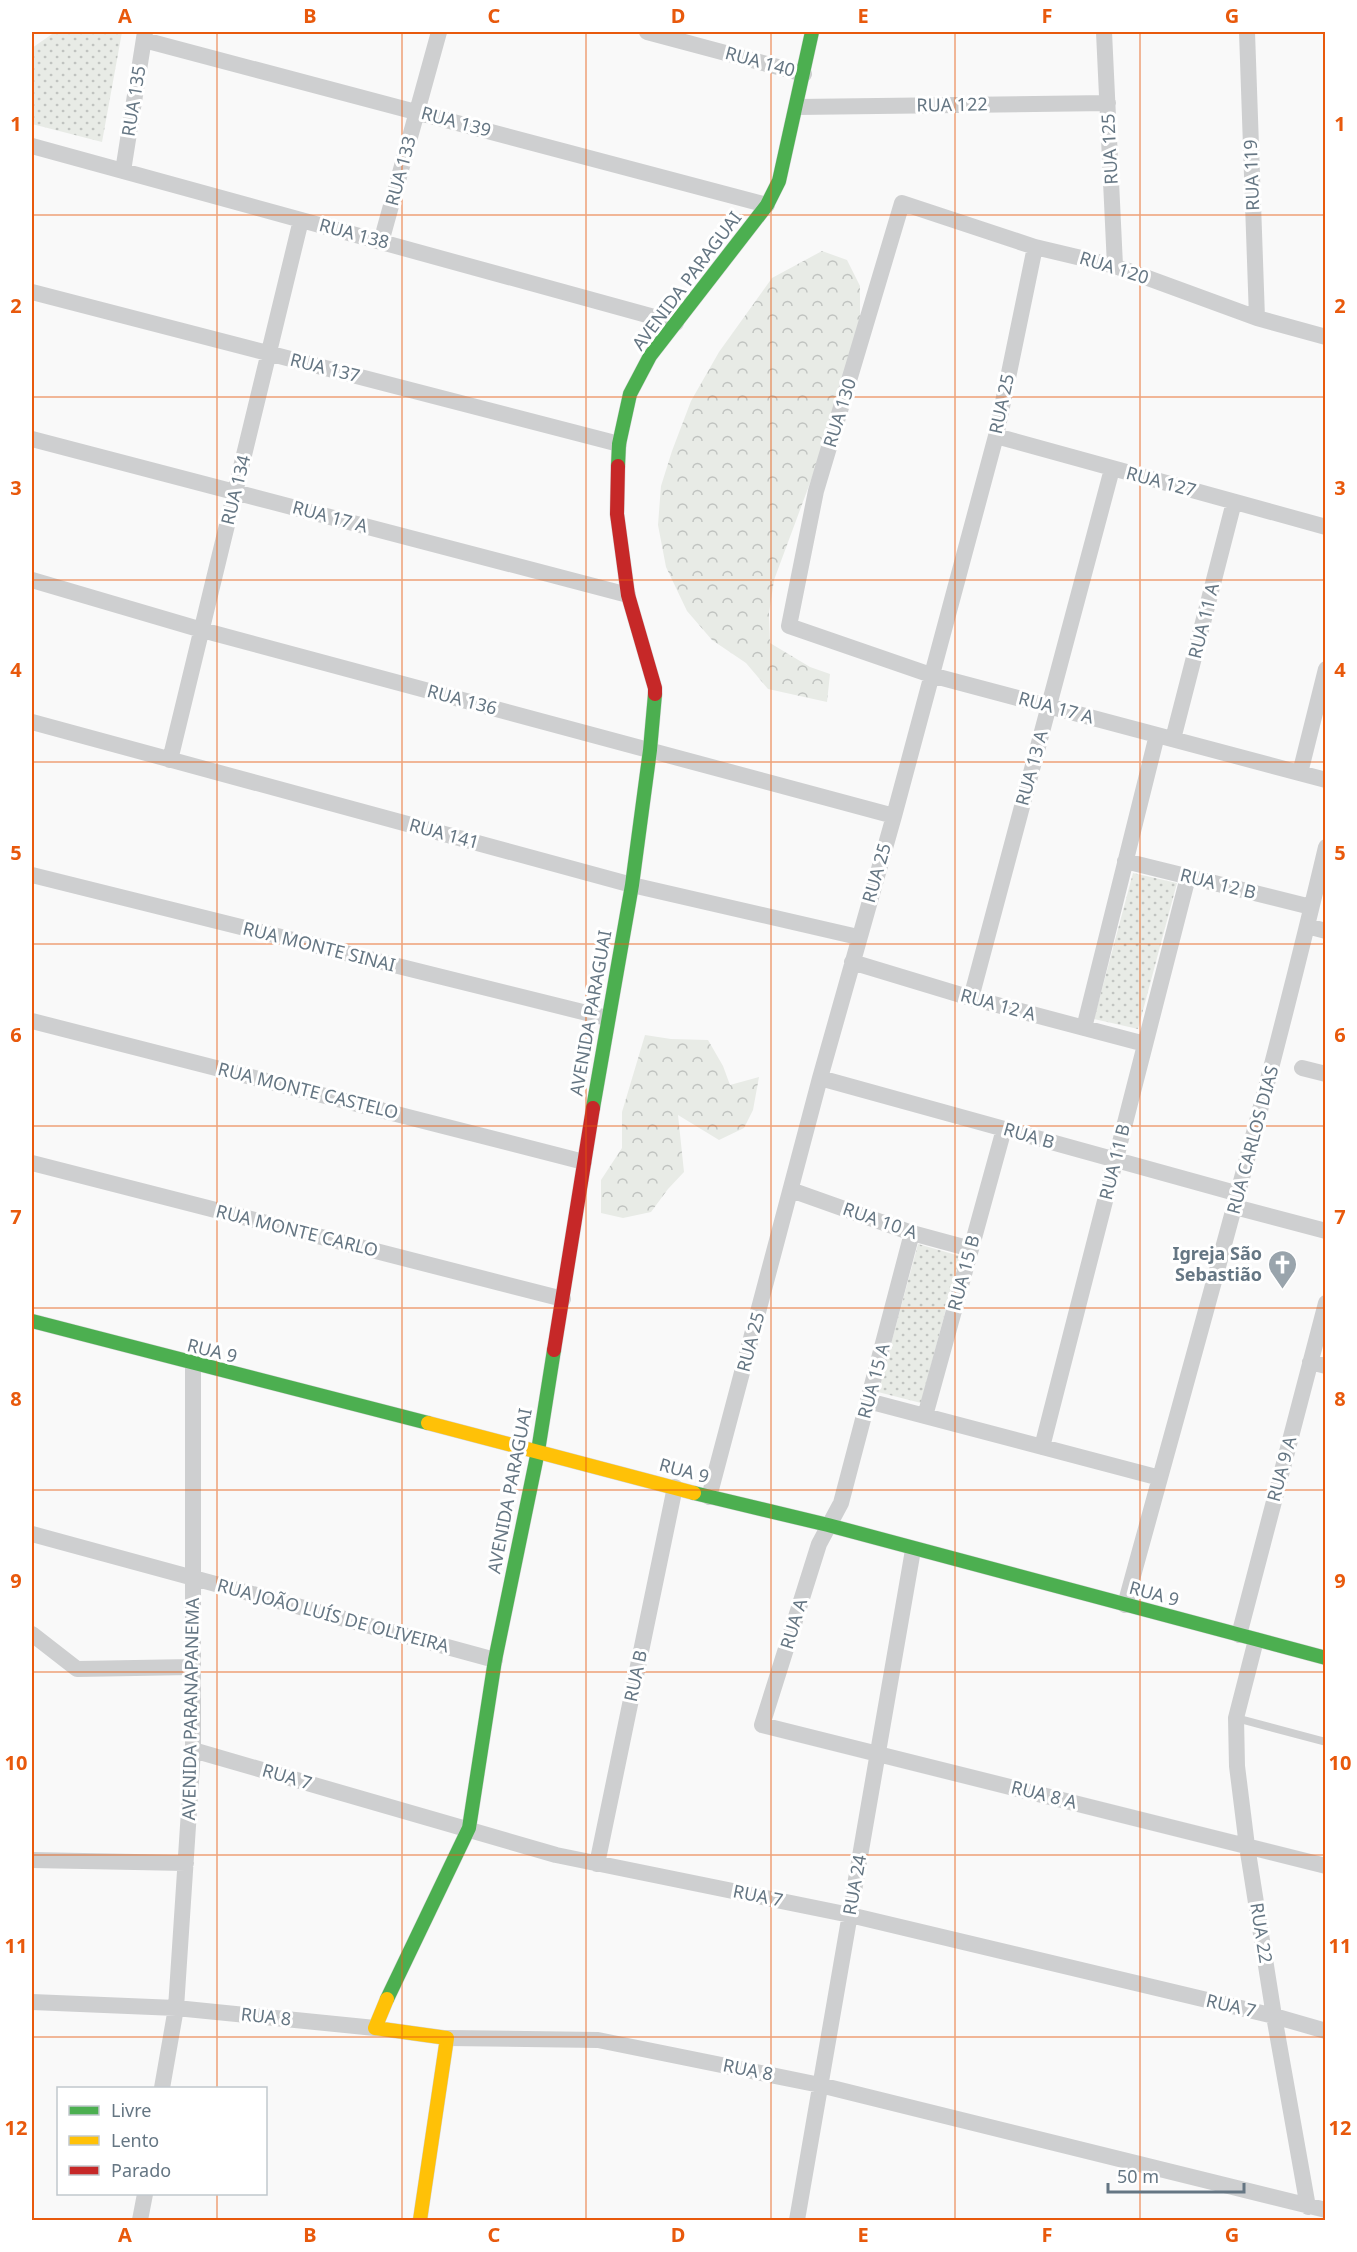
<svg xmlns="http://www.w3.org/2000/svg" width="1357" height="2252" viewBox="0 0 1357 2252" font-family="'Noto Sans',sans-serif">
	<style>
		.forest { fill: url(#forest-crowns) }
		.park { fill: url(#park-dots) }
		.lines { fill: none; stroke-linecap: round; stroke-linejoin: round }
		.fast-casing { stroke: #d5d6d7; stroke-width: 15 }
		.slow-casing { stroke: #d5d6d7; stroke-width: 15 }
		.jam-casing { stroke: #d5d6d7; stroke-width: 15 }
		.lane { stroke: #cecfd0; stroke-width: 8 }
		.street { stroke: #cecfd0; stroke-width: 16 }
		.fast { stroke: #4caf50; stroke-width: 14 }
		.slow { stroke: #ffc107; stroke-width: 14 }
		.jam { stroke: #c62828; stroke-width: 14 }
		.grid { fill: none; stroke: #e8590c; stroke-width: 1.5; stroke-opacity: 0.55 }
		.labels { text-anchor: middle; stroke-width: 6; stroke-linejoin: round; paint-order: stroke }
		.street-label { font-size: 18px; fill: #657683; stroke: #fff }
		.poi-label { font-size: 18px; font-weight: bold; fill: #657683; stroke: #fff; text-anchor: end }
		.neatline { fill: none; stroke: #e8590c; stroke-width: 2 }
		.grid-label { font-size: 20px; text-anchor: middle; font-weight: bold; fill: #e8590c }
	</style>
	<defs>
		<pattern id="forest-crowns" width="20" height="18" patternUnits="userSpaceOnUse" patternTransform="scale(1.5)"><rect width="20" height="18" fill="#e8ebe6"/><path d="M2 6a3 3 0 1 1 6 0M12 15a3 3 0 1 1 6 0" fill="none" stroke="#c0c3c0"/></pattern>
		<pattern id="park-dots" width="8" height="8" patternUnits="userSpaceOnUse" patternTransform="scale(1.5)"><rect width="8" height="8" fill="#e8ebe6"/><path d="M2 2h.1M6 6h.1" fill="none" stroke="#c0c3c0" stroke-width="1.8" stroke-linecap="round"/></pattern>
	</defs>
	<rect width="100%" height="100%" fill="#f9f9f9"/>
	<!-- forest -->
	<path class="forest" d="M822 251 847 260 860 286V332L817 464 774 580 769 613 770 643 810 667 830 674 827 702 768 689 746 663 712 640 687 611 666 567 658 525 661 486 672 451 691 401 719 352 772 278Z
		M645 1035 671 1039 708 1040 723 1066 730 1085 759 1077 753 1110 744 1128 719 1140 678 1115 684 1172 668 1189 651 1212 623 1218 601 1213V1180L622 1148V1112Z"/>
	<!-- park -->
	<path class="park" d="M55 32H122L102 142 32 124V48Z
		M1133 873 1177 883 1138 1029 1094 1019Z
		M918 1244 960 1256 921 1403 878 1392Z"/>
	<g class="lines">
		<defs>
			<path id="fast" d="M618 466 619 444 630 394 650 356 767 205 779 181 812 32
				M593 1108 632 885 650 750 655 694
				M32 1321 428 1423
				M694 1493 828 1525 1326 1658
				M387 1999 469 1828 495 1660 538 1451 554 1350"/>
			<path id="slow" d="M428 1423 694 1493
				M387 1999 375 2028 447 2038 420 2220"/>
			<path id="jam" d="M618 466 617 514 628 595 655 688V694
				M554 1350 593 1108"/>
		</defs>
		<!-- fast casing -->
		<use href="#fast" class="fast-casing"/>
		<!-- slow casing -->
		<use href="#slow" class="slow-casing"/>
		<!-- jam casing -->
		<use href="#jam" class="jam-casing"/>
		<!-- lane -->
		<path class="lane" d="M1236 1718 1326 1742"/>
		<!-- street -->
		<path class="street" d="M647 32 804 74
			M1104 32 1115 266
			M1247 32 1257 318
			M144 40 767 205
			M797 107 1108 103
			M32 146 676 323
			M123 171 145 32
			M381 242 439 32
			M32 292 619 444
			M1326 337 1257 318 1115 266 1035 247 902 203 816 491 789 626 931 675 1326 780
			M996 436 1326 527
			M32 439 628 595
			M32 580 202 630 894 816
			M32 722 632 885 858 937
			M1173 739 1234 502
			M170 760 301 220
			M1300 773 1326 669
			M1125 861 1311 907
			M32 875 607 1018
			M1307 926 1326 931
			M852 962 971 998 1145 1044
			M971 998 1112 469
			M32 1021 584 1162
			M1084 1028 1157 735
			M1302 1068 1326 1074
			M820 1078 1239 1194
			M32 1163 563 1299
			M791 1190 912 1233 971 1249
			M1235 1207 1326 1231
			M912 1233 841 1503 819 1544 762 1725 1326 1866
			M1310 1362 1326 1366
			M868 1401 1160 1478
			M925 1416 1004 1129
			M1042 1447 1188 877
			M709 1497 820 1078 894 816 996 436 1035 247
			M32 1534 495 1660
			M1125 1605C1194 1353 1266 1101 1326 847
			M32 1634 77 1669 193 1667
			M1239 1635 1326 1303
			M1256 1640 1236 1718 1237 1766 1247 1846 1274 2016 1308 2207
			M193 1750 556 1855 850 1915 1274 2016 1326 2031
			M32 1860 186 1863
			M597 1864 675 1487
			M32 2002 176 2008 375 2028
			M447 2038 598 2040 820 2085 1326 2210
			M162 2088 176 2008 193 1750V1364
			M140 2220 145 2194
			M797 2220 913 1550"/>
		<!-- fast -->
		<use href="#fast" class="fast"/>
		<!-- slow -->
		<use href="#slow" class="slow"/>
		<!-- jam -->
		<use href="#jam" class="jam"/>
	</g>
	<!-- grid -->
	<path class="grid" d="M217 32V2088M402 32V2220M586 32V2220M771 32V2220M955 32V2220M1140 32V2220M32 215H1326M32 397H1326M32 580H1326M32 762H1326M32 944H1326M32 1126H1326M32 1308H1326M32 1490H1326M32 1672H1326M32 1855H1326M32 2037H1326M217 2194V2220"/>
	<!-- icons -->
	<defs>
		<symbol id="church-pin" viewBox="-11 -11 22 30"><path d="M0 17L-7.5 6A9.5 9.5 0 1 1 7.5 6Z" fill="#99a4ac" stroke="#fff"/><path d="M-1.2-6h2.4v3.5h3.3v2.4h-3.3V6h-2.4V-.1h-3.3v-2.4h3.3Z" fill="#fff"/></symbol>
	</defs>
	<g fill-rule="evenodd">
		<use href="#church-pin" x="1266" y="1248" width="33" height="45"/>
	</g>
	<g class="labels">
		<!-- street labels -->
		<g class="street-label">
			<text transform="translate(760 62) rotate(15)" y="6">RUA 140</text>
			<text transform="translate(134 101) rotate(-81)" y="6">RUA 135</text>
			<text transform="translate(952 105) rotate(-1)" y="6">RUA 122</text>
			<text transform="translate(456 122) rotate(15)" y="6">RUA 139</text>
			<text transform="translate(1110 149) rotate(-93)" y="6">RUA 125</text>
			<text transform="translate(401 171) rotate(-75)" y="6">RUA 133</text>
			<text transform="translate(1252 175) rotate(-92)" y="6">RUA 119</text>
			<text transform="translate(354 234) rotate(15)" y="6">RUA 138</text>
			<text transform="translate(1114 268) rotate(17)" y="6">RUA 120</text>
			<text transform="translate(687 281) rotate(-53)" y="6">AVENIDA PARAGUAI</text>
			<text transform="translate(325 368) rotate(14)" y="6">RUA 137</text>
			<text transform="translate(1002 404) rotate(-78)" y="6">RUA 25</text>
			<text transform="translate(840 413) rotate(-73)" y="6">RUA 130</text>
			<text transform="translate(1161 482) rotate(15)" y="6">RUA 127</text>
			<text transform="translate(236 490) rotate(-76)" y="6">RUA 134</text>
			<text transform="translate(330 517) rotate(15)" y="6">RUA 17 A</text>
			<text transform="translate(1204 621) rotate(-76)" y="6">RUA 11 A</text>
			<text transform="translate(462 700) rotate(15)" y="6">RUA 136</text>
			<text transform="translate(1056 708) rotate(15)" y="6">RUA 17 A</text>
			<text transform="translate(1032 768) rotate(-75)" y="6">RUA 13 A</text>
			<text transform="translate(444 834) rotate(15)" y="6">RUA 141</text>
			<text transform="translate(877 873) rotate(-74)" y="6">RUA 25</text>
			<text transform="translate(1218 884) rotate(14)" y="6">RUA 12 B</text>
			<text transform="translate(319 947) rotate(14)" y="6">RUA MONTE SINAI</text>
			<text transform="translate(998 1005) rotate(15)" y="6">RUA 12 A</text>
			<text transform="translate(591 1013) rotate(-80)" y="6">AVENIDA PARAGUAI</text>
			<text transform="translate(308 1091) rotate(14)" y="6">RUA MONTE CASTELO</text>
			<text transform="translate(1029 1136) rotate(16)" y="6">RUA B</text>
			<text transform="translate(1253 1140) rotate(-75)" y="6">RUA CARLOS DIAS</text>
			<text transform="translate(1115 1162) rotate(-76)" y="6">RUA 11 B</text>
			<text transform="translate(880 1221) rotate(19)" y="6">RUA 10 A</text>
			<text transform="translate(297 1231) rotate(14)" y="6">RUA MONTE CARLO</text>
			<text transform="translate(964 1273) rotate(-75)" y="6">RUA 15 B</text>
			<text transform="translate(751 1342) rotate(-75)" y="6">RUA 25</text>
			<text transform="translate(212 1351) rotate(14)" y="6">RUA 9</text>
			<text transform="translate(874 1381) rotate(-75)" y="6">RUA 15 A</text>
			<text transform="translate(1282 1469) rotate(-75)" y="6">RUA 9 A</text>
			<text transform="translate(684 1471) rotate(15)" y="6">RUA 9</text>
			<text transform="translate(510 1491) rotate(-79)" y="6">AVENIDA PARAGUAI</text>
			<text transform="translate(1154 1594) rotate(15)" y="6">RUA 9</text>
			<text transform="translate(333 1616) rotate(15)" y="6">RUA JOÃO LUÍS DE OLIVEIRA</text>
			<text transform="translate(794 1624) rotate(-73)" y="6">RUA A</text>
			<text transform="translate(636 1676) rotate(-78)" y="6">RUA B</text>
			<text transform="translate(191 1709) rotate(-89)" y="6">AVENIDA PARANAPANEMA</text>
			<text transform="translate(287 1777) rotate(16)" y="6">RUA 7</text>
			<text transform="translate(1044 1795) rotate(14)" y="6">RUA 8 A</text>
			<text transform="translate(855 1885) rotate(-80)" y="6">RUA 24</text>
			<text transform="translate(758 1896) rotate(11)" y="6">RUA 7</text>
			<text transform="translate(1261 1933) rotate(81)" y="6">RUA 22</text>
			<text transform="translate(1231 2006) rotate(13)" y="6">RUA 7</text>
			<text transform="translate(266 2017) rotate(6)" y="6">RUA 8</text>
			<text transform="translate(748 2070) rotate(11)" y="6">RUA 8</text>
		</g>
		<!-- poi labels -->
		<g class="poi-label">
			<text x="1262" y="1260">Igreja São<tspan x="1262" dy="21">Sebastião</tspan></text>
		</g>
	</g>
	<!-- border -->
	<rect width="1357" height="2252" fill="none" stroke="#ffffff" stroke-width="66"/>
	<!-- legend -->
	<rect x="57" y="2087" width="210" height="108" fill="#ffffff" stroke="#c1c8cd" stroke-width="1.5"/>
	<rect x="69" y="2106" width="30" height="9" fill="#4caf50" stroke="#c1c8cd" stroke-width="1.5"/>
	<text x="111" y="2117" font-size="18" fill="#657683">Livre</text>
	<rect x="69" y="2136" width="30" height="9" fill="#ffc107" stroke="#c1c8cd" stroke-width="1.5"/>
	<text x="111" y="2147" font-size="18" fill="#657683">Lento</text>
	<rect x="69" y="2166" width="30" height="9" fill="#c62828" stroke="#c1c8cd" stroke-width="1.5"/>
	<text x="111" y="2177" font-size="18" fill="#657683">Parado</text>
	<!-- scale -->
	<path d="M1108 2183v9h136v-9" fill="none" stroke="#657683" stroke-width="3"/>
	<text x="1117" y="2183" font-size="18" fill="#657683" stroke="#ffffff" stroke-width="4.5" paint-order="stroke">50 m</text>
	<rect x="33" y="33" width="1291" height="2186" class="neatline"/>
	<g class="grid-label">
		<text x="125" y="23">A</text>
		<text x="310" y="23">B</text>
		<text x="494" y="23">C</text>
		<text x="678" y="23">D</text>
		<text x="863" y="23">E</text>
		<text x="1047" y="23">F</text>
		<text x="1232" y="23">G</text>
		<text x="16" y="131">1</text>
		<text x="1340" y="131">1</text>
		<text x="16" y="313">2</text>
		<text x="1340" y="313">2</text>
		<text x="16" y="495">3</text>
		<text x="1340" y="495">3</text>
		<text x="16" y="677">4</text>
		<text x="1340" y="677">4</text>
		<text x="16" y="860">5</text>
		<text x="1340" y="860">5</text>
		<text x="16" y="1042">6</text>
		<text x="1340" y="1042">6</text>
		<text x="16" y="1224">7</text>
		<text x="1340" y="1224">7</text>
		<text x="16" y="1406">8</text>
		<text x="1340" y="1406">8</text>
		<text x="16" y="1588">9</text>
		<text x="1340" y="1588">9</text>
		<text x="16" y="1770">10</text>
		<text x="1340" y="1770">10</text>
		<text x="16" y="1953">11</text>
		<text x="1340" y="1953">11</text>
		<text x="16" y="2135">12</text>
		<text x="1340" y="2135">12</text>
		<text x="125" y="2242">A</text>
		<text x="310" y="2242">B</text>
		<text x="494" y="2242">C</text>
		<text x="678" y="2242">D</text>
		<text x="863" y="2242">E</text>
		<text x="1047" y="2242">F</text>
		<text x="1232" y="2242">G</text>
	</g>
</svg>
